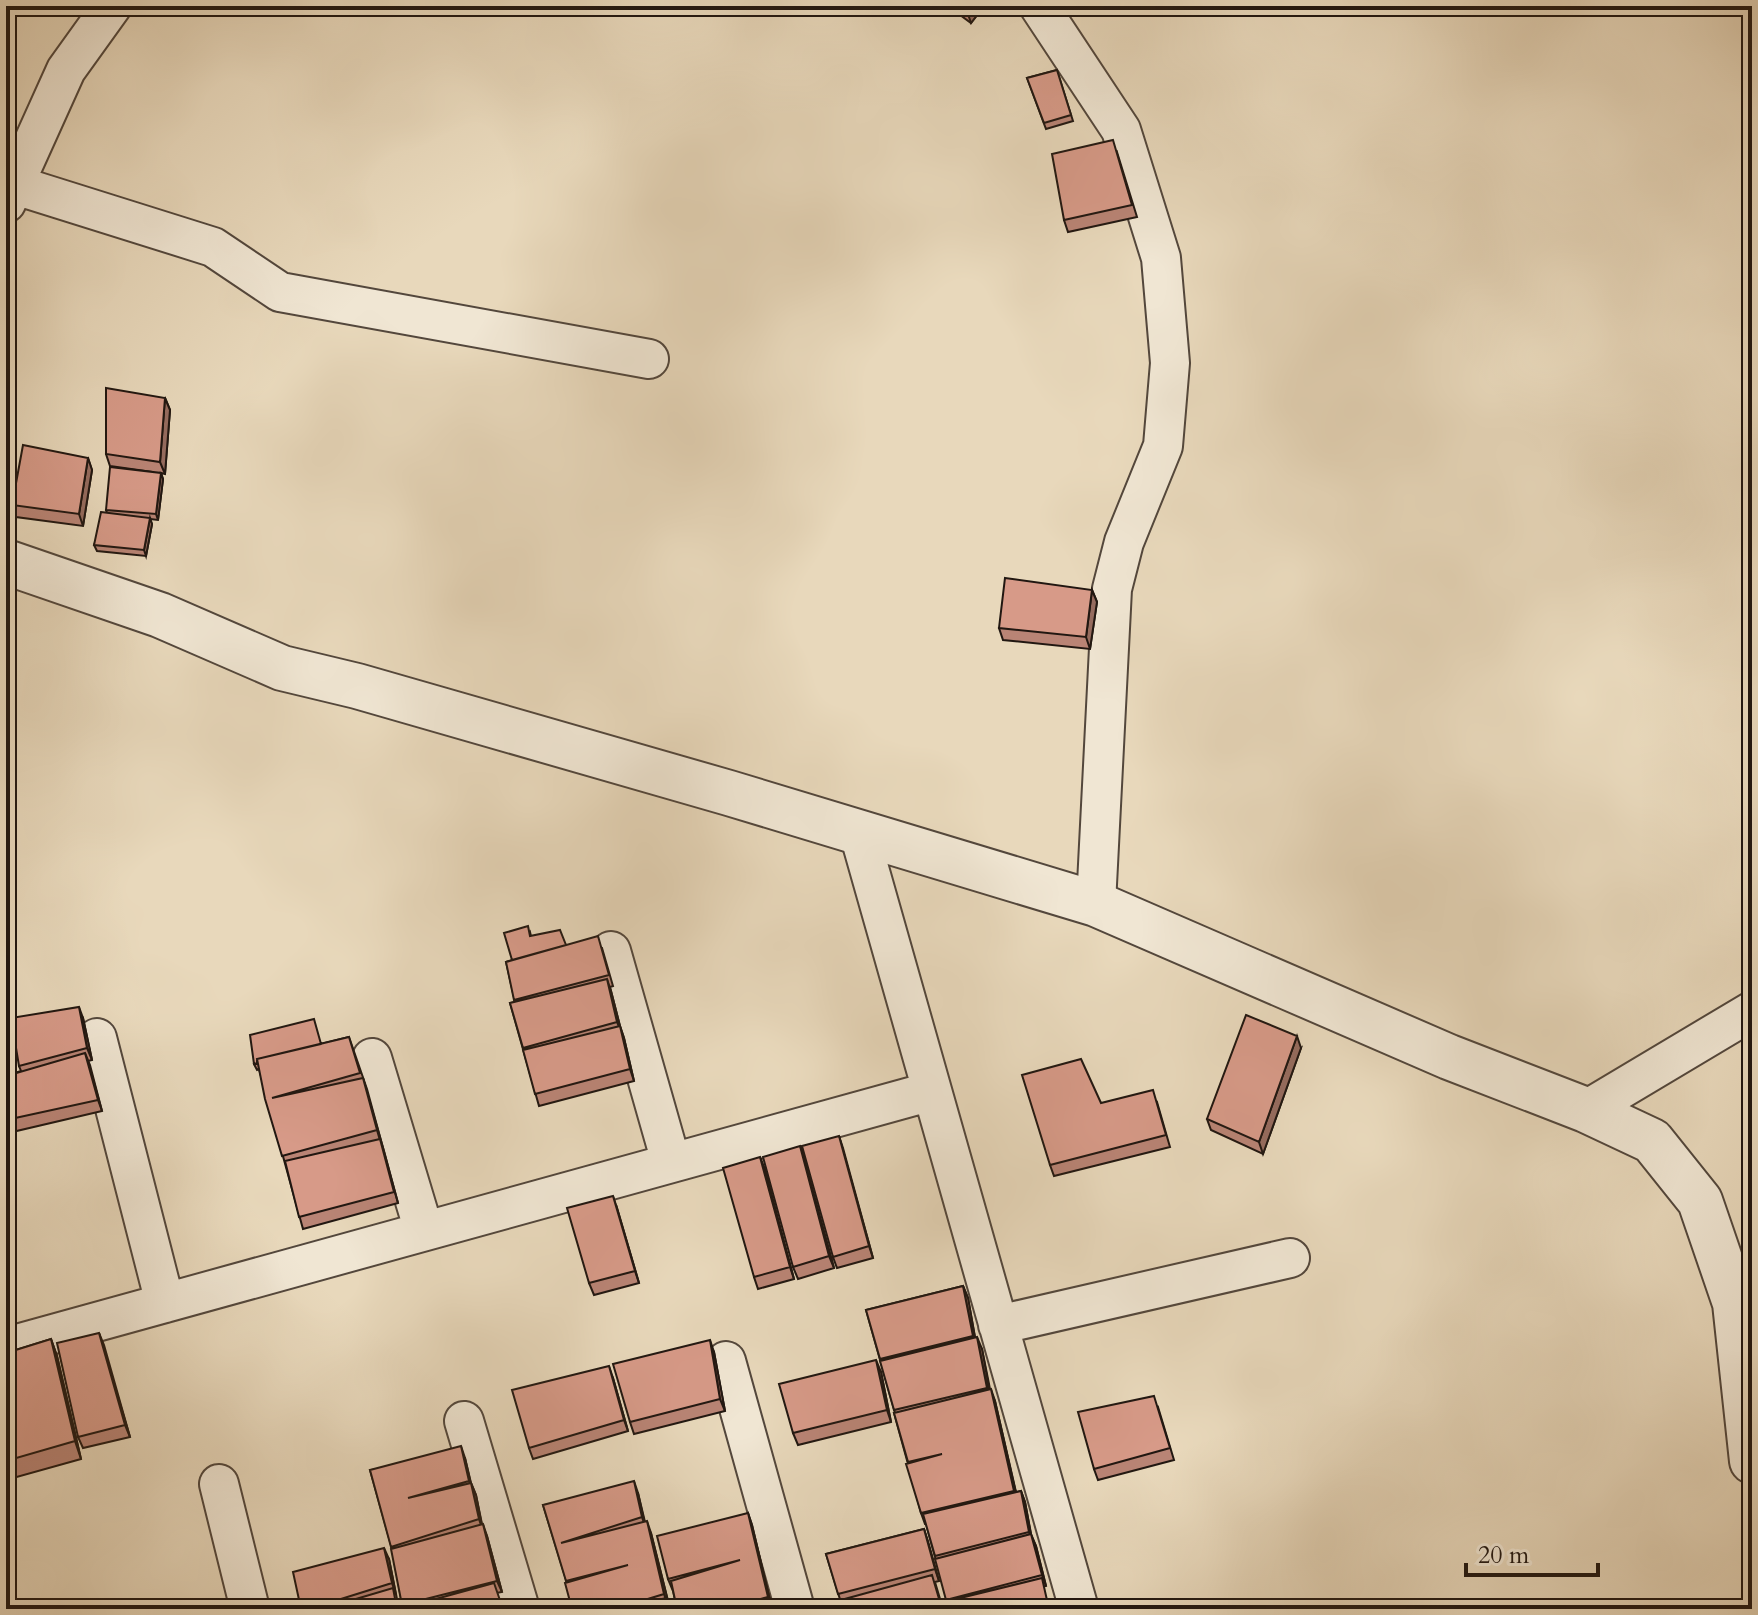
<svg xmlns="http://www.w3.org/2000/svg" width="1758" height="1615" viewBox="0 0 1758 1615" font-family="Cardo,serif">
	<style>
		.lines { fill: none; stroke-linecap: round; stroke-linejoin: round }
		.minor-casing { stroke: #53473c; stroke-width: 42 }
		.tertiary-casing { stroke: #53473c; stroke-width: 48 }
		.minor { stroke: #f0e6d3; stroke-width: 38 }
		.tertiary { stroke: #f0e6d3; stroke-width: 44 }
		.wall { fill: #b98475; stroke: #211711; stroke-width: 2 }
		.shaded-wall { fill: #966c5f; stroke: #211711; stroke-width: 2 }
		.building { fill: #d79a88; stroke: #211711; stroke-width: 2 }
	</style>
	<rect width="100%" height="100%" fill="#e8d8bb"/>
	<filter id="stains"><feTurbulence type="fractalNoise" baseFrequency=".0025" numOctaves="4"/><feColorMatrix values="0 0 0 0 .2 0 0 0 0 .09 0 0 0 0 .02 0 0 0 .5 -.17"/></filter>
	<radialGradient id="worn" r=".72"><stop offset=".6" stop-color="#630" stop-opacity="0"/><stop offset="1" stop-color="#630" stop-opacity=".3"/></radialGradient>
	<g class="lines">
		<defs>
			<path id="minor" d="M1039 6 1121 130 1161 258 1170 363 1163 446 1124 542 1112 589 1096 904
				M6 182 213 247 280 292 649 359
				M6 203 66 70 112 6
				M859 833 1079 1609
				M611 951 671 1162
				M97 1038 165 1303
				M372 1058 424 1231
				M1586 1110 1752 1011
				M998 1325 1290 1258
				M6 1347 932 1091
				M726 1361 795 1609
				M464 1421 520 1609
				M219 1484 250 1609"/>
			<path id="tertiary" d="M6 562 160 615 282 668 357 686 729 793 1096 904 1449 1057 1586 1110 1652 1141 1700 1201 1735 1303 1752 1461"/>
		</defs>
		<!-- minor casing -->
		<use href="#minor" class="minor-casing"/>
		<!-- tertiary casing -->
		<use href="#tertiary" class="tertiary-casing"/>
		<!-- minor -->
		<use href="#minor" class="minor"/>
		<!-- tertiary -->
		<use href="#tertiary" class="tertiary"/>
	</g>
	<!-- wall -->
	<path class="wall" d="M948 6H984L971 23Z
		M1057 70 1073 121 1046 129 1027 78Z
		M1117 152 1137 217 1068 232 1064 220Z
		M165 398 170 410 165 474 161 473 163 479 158 520 150 519 152 524 146 556 97 551 94 545 107 513 106 510 152 472 110 466 106 454Z
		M88 458 92 470 83 526 16 517 12 505Z
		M1092 590 1097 602 1090 649 1003 640 999 628Z
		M530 932 531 936 566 945 602 948 613 986 610 987 620 1026 624 1038 634 1081 539 1106 510 1003 515 1002 506 962 512 960Z
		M83 1018 92 1060 88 1061 102 1111 8 1133 6 1127V1076L21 1071 19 1066Z
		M349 1037 367 1089 398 1203 303 1229 259 1069 257 1070 254 1064 321 1044Z
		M1301 1048 1263 1154 1211 1130 1207 1119Z
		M1157 1102 1170 1147 1054 1176 1050 1165Z
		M839 1136 873 1258 837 1268 833 1257Z
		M800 1146 834 1268 798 1279 793 1267Z
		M760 1157 794 1279 758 1289 754 1277Z
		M617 1208 639 1283 594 1295 589 1283Z
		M963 1286 968 1298 975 1338 982 1349 990 1389 995 1401 1016 1492 1021 1491 1025 1502 1031 1535 1036 1546 1046 1586 947 1601 926 1524H925L921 1513 908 1464 894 1413H895L866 1310Z
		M99 1333 130 1437 83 1448 78 1437Z
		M51 1339 57 1356 81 1459 6 1480V1353Z
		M714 1352 725 1411 634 1434 630 1422Z
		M881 1372 891 1422 798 1445 793 1433Z
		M613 1378 628 1431 533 1459 529 1448Z
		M1158 1407 1174 1460 1098 1480 1094 1469Z
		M465 1458 471 1483 476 1495 482 1524 487 1536 502 1592 403 1609 392 1549 370 1470Z
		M638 1493 645 1522 651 1533 670 1609H572L567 1583 543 1505Z
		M748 1513 752 1525 770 1600 774 1609H677L673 1591 668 1579Z
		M924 1529 939 1581 935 1582 943 1609H843L826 1554Z
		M389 1559 399 1609H301Z"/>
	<!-- shaded-wall -->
	<path class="shaded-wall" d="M971 6H984L971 23 967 11Z
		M165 398 170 410 165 474 160 462Z
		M88 458 92 470 83 526 79 514Z
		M161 473 163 479 158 520 156 514Z
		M150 518 152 524 146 556 144 550Z
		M1092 590 1097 602 1090 649 1086 637Z
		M607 979 611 991 622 1034 617 1022Z
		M79 1007 83 1018 92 1060 87 1048Z
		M620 1026 624 1038 634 1081 630 1069Z
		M1297 1036 1301 1048 1263 1154 1259 1142Z
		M85 1053 90 1065 102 1111 98 1100Z
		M363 1078 384 1151 398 1203 377 1130Z
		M839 1136 843 1148 873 1258 869 1246Z
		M800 1146 804 1158 834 1268 829 1256Z
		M760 1157 765 1169 794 1279 790 1267Z
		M613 1196 617 1208 639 1283 635 1271Z
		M963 1286 968 1298 977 1348 973 1336Z
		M99 1333 104 1345 130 1437 125 1425Z
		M977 1337 982 1349 991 1399 987 1388Z
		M51 1339 57 1356 81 1459 75 1441Z
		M710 1340 714 1352 725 1411 720 1399Z
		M876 1360 881 1372 891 1422 887 1410Z
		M609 1366 613 1378 628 1431 624 1420Z
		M991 1389 995 1401 1018 1502 1014 1491Z
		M461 1446 465 1458 473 1493 469 1481Z
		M634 1481 638 1493 646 1529 642 1517Z
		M471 1483 476 1495 483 1531 479 1519Z
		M1021 1491 1025 1502 1033 1544 1029 1532Z
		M748 1513 752 1525 772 1609 768 1597Z
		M647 1521 651 1533 670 1609H669L664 1594Z
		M483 1524 487 1536 502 1592 497 1581Z
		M924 1529 928 1541 939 1581 935 1569Z
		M1031 1534 1036 1546 1046 1586 1042 1575Z
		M384 1548 389 1559 396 1595 392 1583Z"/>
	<!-- building -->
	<path class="building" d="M960 6H971L967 11Z
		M1057 70 1071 115 1044 123 1027 78Z
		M1113 140 1132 205 1064 220 1052 154Z
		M106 388 165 398 160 462 106 454Z
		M23 445 88 458 79 514 12 505Z
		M110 467 161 473 156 514 106 510Z
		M101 512 150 518 144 550 94 545Z
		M1005 578 1092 590 1086 637 999 628Z
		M528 926 530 936 560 930 566 945 512 960 504 933Z
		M598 936 609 975 514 1000 506 962Z
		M607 979 617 1022 523 1048 510 1003Z
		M79 1007 87 1048 19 1066 11 1018Z
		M1246 1015 1297 1036 1259 1142 1207 1119Z
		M314 1019 321 1044 257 1059V1063L254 1064 250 1035Z
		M620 1026 630 1069 535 1094 523 1050Z
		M349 1037 360 1073 272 1098 363 1078 377 1130 282 1156 265 1099 257 1059Z
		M85 1053 98 1100 6 1120V1076Z
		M1081 1059 1101 1103 1153 1090 1166 1135 1050 1165 1022 1075Z
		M839 1136 869 1246 833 1257 802 1146Z
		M380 1139 394 1192 299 1217 285 1161Z
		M800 1146 829 1256 793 1267 763 1157Z
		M760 1157 790 1267 754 1277 723 1168Z
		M613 1196 635 1271 589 1283 567 1208Z
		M963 1286 973 1336 880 1359 866 1310Z
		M99 1333 125 1425 78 1437 57 1343Z
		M977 1337 987 1388 894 1410 880 1361Z
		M51 1339 75 1441 6 1461V1353Z
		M710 1340 720 1399 630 1422 613 1364Z
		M876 1360 887 1410 793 1433 779 1384Z
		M609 1366 624 1420 529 1448 512 1390Z
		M991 1389 1014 1491 921 1513 906 1464 942 1454 908 1462 894 1413Z
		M1154 1396 1170 1448 1094 1469 1078 1412Z
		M461 1446 469 1481 408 1498 471 1483 479 1519 391 1547 370 1470Z
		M634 1481 642 1517 561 1543 647 1521 664 1594 615 1609H572L565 1583 628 1565 566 1581 543 1505Z
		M1021 1491 1029 1532 935 1556 923 1514Z
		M748 1513 768 1597 724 1609H677L671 1581 740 1560 668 1579 657 1536Z
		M483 1524 497 1581 402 1605 391 1549Z
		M924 1529 935 1569 838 1594 826 1554Z
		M1031 1534 1042 1575 946 1600 935 1559Z
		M384 1548 392 1583 309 1609H301L293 1572Z
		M932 1575 942 1609H843L841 1600Z
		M1042 1578 1049 1609H946L944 1602Z
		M494 1583 503 1609H404L403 1608Z
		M393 1588 397 1609H322Z
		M666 1598 669 1609H625Z
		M233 1600 235 1609H195Z
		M771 1600 773 1609H733Z"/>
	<!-- margin -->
	<rect width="1758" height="1615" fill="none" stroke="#e8d8bb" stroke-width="32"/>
	<rect x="8" y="8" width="1742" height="1599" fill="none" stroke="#211711" stroke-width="4"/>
	<rect x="16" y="16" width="1726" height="1583" fill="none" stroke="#211711" stroke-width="2"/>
	<!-- scale -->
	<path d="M1466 1563v12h132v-12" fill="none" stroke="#211711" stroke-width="4"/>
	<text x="1478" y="1563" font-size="24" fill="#211711" stroke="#f0e6d3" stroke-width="6" paint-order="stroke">20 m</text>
	<rect width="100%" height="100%" filter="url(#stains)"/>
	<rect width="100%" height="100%" fill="url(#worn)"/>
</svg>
